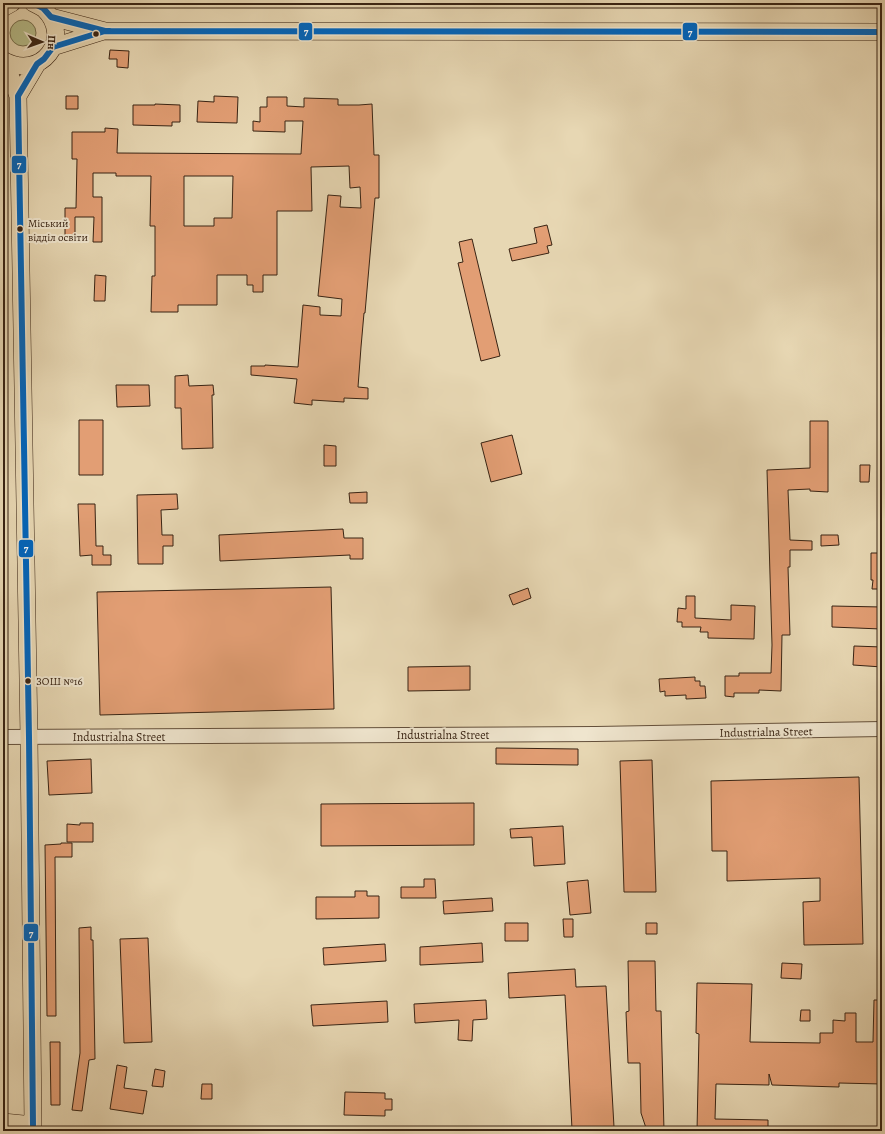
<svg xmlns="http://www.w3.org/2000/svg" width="885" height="1134" viewBox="0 0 885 1134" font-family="Alegreya,serif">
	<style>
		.green { fill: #b7be8b; stroke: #78704f }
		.building { fill: #e29e74; stroke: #382313; fill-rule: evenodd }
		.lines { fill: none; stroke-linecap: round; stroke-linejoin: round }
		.minor-casing { stroke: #64503b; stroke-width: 16 }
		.major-casing { stroke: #382313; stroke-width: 18 }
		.minor { stroke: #efe5ce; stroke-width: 14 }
		.major { stroke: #e7d7b3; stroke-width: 17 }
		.bus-1-casing { stroke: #efe5ce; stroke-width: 9 }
		.bus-1 { stroke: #0065bd; stroke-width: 6 }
		.bus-dot { fill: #382313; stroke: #efe5ce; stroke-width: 1.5 }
		.labels { text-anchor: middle; stroke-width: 4; stroke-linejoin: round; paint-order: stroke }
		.bus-label { font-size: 11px; fill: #382313; stroke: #efe5ce; text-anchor: start }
		.street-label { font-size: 12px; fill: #382313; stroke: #efe5ce }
		.line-badge { stroke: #efe5ce; stroke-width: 1.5 }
		.badge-label { font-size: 11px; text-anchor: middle; font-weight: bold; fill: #fff }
	</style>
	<rect width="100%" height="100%" fill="#e7d7b3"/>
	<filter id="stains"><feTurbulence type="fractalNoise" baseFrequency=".005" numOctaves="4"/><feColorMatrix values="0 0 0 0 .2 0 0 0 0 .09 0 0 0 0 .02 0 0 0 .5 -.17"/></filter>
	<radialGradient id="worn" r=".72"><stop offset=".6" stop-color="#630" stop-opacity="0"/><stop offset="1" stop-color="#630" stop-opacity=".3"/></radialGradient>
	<!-- green -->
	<path class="green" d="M10 33a13 13 0 1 1 26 0a13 13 0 1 1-26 0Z"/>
	<!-- building -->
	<path class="building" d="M110 50 129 51 128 68 117 67V59H109Z
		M66 96H78V109H66Z
		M214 96 238 97 237 123 197 122 198 101 214 102Z
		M267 97H287V106L304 107V98L338 99V105H359L372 104 374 155H379V198H375L365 313H364L361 347 358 387 368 388V399L344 398V402L312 400V405L294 403 297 379 251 375V366H265V365L298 367 303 305 320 307V315L341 316 342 299 318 296 328 195 341 196 340 207 361 208 360 187 350 188 349 166 311 167 312 211H277V275H263V292H253V285H247V275H217V305H178V312H151L152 276H155V226H150L151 176H116V173H93V197H102V242H93L94 217H75V235H65V208H76L77 159H72V132H105V128L118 129 117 153 301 154 303 121H285V132L253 131V121L260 122V107H267ZM184 176H233L232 218H214V226H184Z
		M155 104 180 105V122H172V126L133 125V105H155Z
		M547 225 552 245 547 246 549 253 512 261 509 249 537 243 534 228Z
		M472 239 500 356 481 361 458 263 463 262 459 242Z
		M95 275 106 276 105 301H94Z
		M188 375 189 386 213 385 214 395H212L213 448 182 449 181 408H175V376Z
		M116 385H149L150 406 117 407Z
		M79 420H103V475H79Z
		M810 421H828V492L810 491V489L788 490 790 540 812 541V550H790V567H788L790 635H782L781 691 759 690V693H734V697L725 696V676H739V673H771L772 645 767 470 810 468Z
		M512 435 522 474 491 482 481 443Z
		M324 445 336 446V466H324Z
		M860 465H870L869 482H860Z
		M367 492V503H350L349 493Z
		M177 494 178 509 161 510 162 535H173V546H163V564H138L137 495Z
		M78 504H95L96 546H103V555H111V565H92V555L80 556Z
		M343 529 344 538H363V559H350V555L220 561 219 535Z
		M821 535H838L839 545 821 546Z
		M871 553H882V589H872L873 580H871Z
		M331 587 334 709 100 715 97 592Z
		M528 588 531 598 513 605 509 595Z
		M686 596H695V618L731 620V605L755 606 754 639 708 638V632H700L701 627H682V622H677L678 608 686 609Z
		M832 606 882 607 881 629 832 627Z
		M854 646 882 647V667L853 665Z
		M470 666V690L408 691V667Z
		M695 677V681H700V686H705L706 698 686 699V695L665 696V691L660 692 659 679Z
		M496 748 578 749V765L496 764Z
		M91 759 92 793 49 795 47 761Z
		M652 760 656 892H624L620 761Z
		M859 777 863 944 804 945 803 902 820 901V878L727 881V851H712L711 781Z
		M474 803V845L321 846V804Z
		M80 823H93V842H67V824L80 825Z
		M563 826 565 864 534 866 532 837 511 838 510 829Z
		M61 843H72V857H55L56 1016H47L45 845 61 844Z
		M424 879H435L436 898H401V887H424Z
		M588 880 591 913 570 915 567 882Z
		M355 891H367V896H379V918L316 919V897H355Z
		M492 898 493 911 444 914 443 901Z
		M563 919H573V937H564Z
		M505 923H528V941H505Z
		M646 923H657V934H646Z
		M91 927V940H93L95 1059 89 1060 82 1111 72 1110 80 1053 79 928Z
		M148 938 152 1042 124 1043 120 939Z
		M482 943 483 962 420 965V947Z
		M385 944 386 961 324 965 323 948Z
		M628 961H655L656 1011H661L664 1131H647L641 1113 640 1063H628L626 1012 629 1011Z
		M782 963 802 964 801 979 781 978Z
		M575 969 576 987 606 986 614 1127 572 1129 565 995 509 998 508 973Z
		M697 983 752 984 750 1042 820 1043V1033H833V1020L845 1021V1013H856V1042H873L874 1000H882V1084L839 1083V1087L772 1085 769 1074V1085L716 1084 715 1119 768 1120V1131H697L699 1034 696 1033Z
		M486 1000 487 1019 473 1020 472 1041 458 1040 459 1020 415 1023 414 1004Z
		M387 1001 388 1022 313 1026 311 1005Z
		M801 1010H810V1021H800Z
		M50 1042H60V1105H51Z
		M117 1065 127 1067 124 1088 147 1091 143 1114 110 1109Z
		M155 1069 165 1071 163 1087 152 1086Z
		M202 1084H212V1099H201Z
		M345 1092 385 1093V1099H392V1110H385V1116L344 1115Z"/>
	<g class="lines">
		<defs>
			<path id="minor" d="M3 737 596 734 882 729"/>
			<path id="major" d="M3 8 12 3
				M51 17 105 31 882 32
				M53 47 104 31
				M3 60C41 82 74 38 44 9 41 7 37 5 33 3
				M18 96 37 64
				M3 1122 33 1125 29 737 18 96 5 62"/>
		</defs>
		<!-- minor casing -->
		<use href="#minor" class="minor-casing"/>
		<!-- major casing -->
		<use href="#major" class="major-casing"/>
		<!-- minor -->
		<use href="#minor" class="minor"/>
		<!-- major -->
		<use href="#major" class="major"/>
		<defs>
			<path id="bus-1" d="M33 3 43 8 51 17 105 31H110
				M33 1125 29 737 18 96 37 64 44 59 53 47 105 31 882 32"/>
		</defs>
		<!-- bus-1 casing -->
		<use href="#bus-1" class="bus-1-casing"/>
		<!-- bus-1 -->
		<use href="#bus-1" class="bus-1"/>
	</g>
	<!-- markers -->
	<g class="bus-dot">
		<circle cx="96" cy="34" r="3.5"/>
		<circle cx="20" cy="229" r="3.5"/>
		<circle cx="28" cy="681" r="3.5"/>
	</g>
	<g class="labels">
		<!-- bus labels -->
		<g class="bus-label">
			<text x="28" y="227">Міський<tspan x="28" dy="14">відділ освіти</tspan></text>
			<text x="36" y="685">ЗОШ №16</text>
		</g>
		<!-- street labels -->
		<g class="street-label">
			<text transform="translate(766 732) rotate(-1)" y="4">Industrialna Street</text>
			<text x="443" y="739">Industrialna Street</text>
			<text x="119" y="741">Industrialna Street</text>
		</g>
	</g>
	<g class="line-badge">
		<rect x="298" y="22" width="15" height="19" rx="4" fill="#0065bd"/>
		<rect x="682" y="22" width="16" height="19" rx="4" fill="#0065bd"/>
		<rect x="11" y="155" width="16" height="19" rx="4" fill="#0065bd"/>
		<rect x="18" y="539" width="16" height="19" rx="4" fill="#0065bd"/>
		<rect x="23" y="923" width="16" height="19" rx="4" fill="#0065bd"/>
	</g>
	<g class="badge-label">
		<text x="306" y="35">7</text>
		<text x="690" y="36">7</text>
		<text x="19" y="168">7</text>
		<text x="26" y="552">7</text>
		<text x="31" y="937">7</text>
	</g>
	<!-- margin -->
	<rect width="885" height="1134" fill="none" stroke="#e7d7b3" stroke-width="16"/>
	<rect x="4" y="4" width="877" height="1126" fill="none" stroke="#382313" stroke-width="2"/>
	<rect x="8" y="8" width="869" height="1118" fill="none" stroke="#382313"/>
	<!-- north arrow -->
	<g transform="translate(42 42) rotate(92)" stroke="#efe5ce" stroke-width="3" paint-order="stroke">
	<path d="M0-3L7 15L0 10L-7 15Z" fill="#382313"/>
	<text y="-6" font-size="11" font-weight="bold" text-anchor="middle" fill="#382313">Пн</text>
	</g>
	<rect width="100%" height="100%" filter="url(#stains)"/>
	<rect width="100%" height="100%" fill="url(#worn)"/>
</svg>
